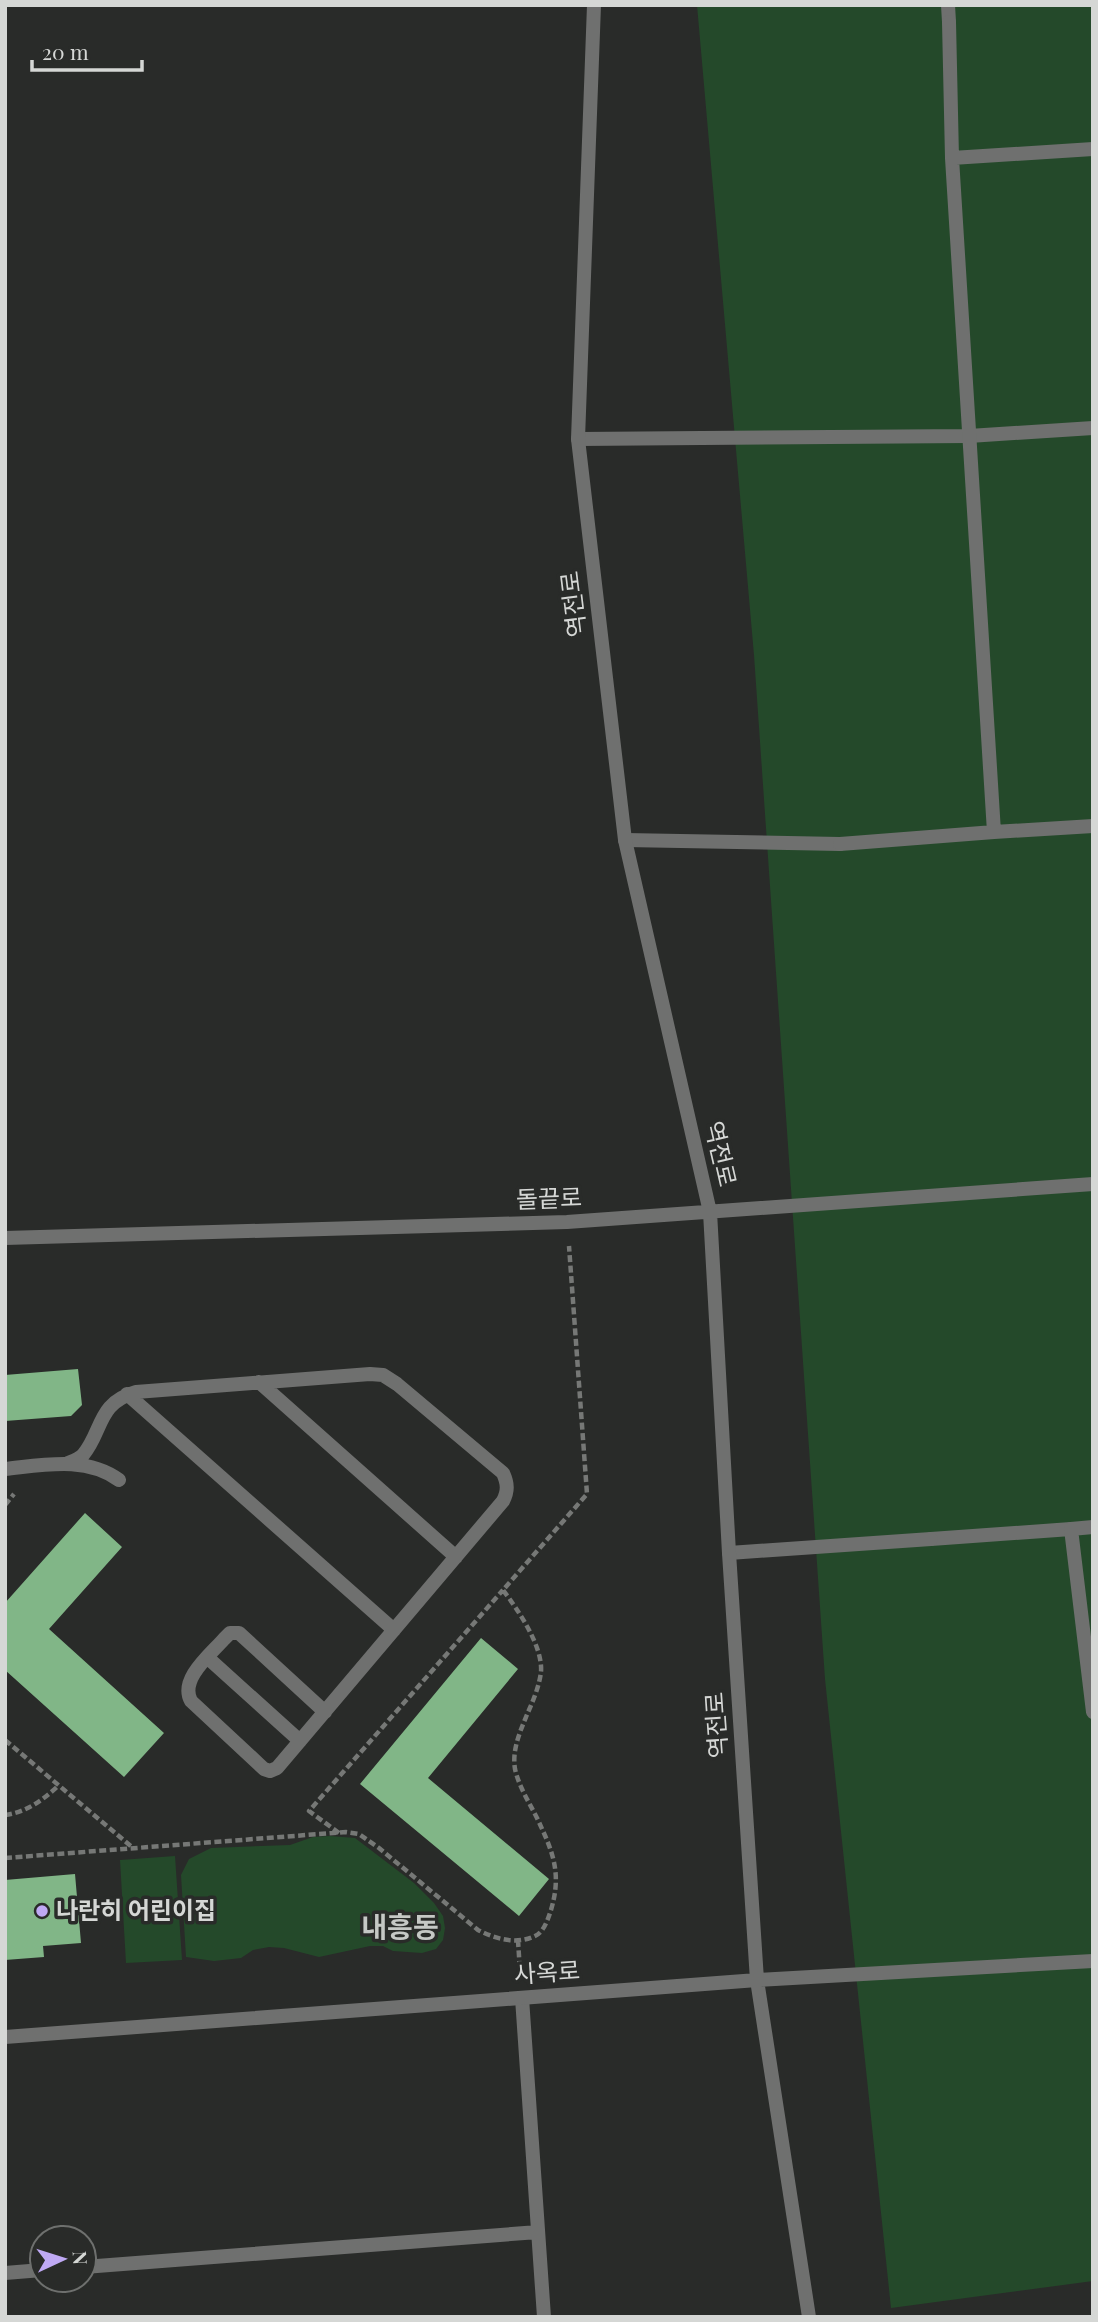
<svg xmlns="http://www.w3.org/2000/svg" width="1098" height="2322" viewBox="0 0 1098 2322" font-family="'Playfair Display','Noto Sans KR',serif">
	<style>
		.green { fill: #24492a }
		.building { fill: #81b687 }
		.lines { fill: none; stroke-linecap: round; stroke-linejoin: round }
		.path { stroke: #767876; stroke-width: 4.5; stroke-dasharray: 7 3.5; stroke-linecap: butt }
		.service { stroke: #6f706f; stroke-width: 14 }
		.pedestrian { stroke: #6f706f; stroke-width: 14 }
		.minor { stroke: #6f706f; stroke-width: 14 }
		.tertiary { stroke: #6f706f; stroke-width: 14 }
		.poi-dot { fill: #bfa9f4; stroke: #292b29; stroke-width: 2.5 }
		.labels { text-anchor: middle; stroke-width: 7; stroke-linejoin: round; paint-order: stroke }
		.street-label { font-size: 24px; fill: #d5d7d5; stroke: #292b29 }
		.poi-label { font-size: 24px; font-weight: bold; fill: #d5d7d5; stroke: #292b29; text-anchor: start }
		.quarter-label { font-size: 28px; font-weight: bold; fill: #c5c8c5; stroke: #292b29 }
	</style>
	<rect width="100%" height="100%" fill="#292b29"/>
	<!-- green -->
	<path class="green" d="M697 5H1093V2281L891 2308 825 1679 754 655Z
		M330 1836 355 1838 414 1883 434 1903 443 1916 445 1928 443 1940 436 1949 422 1953 393 1951 383 1946H370L319 1957 284 1948 269 1947 253 1950 241 1958 214 1961 186 1957 181 1875 189 1859 211 1848 290 1845 313 1837Z
		M175 1856 182 1960 126 1963 120 1860Z"/>
	<!-- building -->
	<path class="building" d="M78 1369 82 1405 71 1416 5 1421V1375Z
		M85 1513 122 1547 49 1629 164 1733 124 1777 5 1670V1603Z
		M481 1638 518 1669 428 1778 549 1879 519 1916 360 1784Z
		M75 1874 81 1943 43 1946 44 1957 5 1960V1880Z"/>
	<g class="lines">
		<!-- path -->
		<path class="path" d="M5 1505 14 1494
			M5 1740 133 1848
			M5 1815C27 1812 43 1800 59 1785
			M339 1833 309 1811 503 1590
			M5 1858 346 1832 359 1834 379 1848 478 1930C496 1939 516 1945 535 1936 544 1932 548 1919 551 1910 562 1873 553 1852 537 1818 529 1802 519 1787 515 1769 512 1751 519 1734 526 1717 532 1703 539 1688 541 1672 543 1646 518 1610 503 1590L587 1494 569 1246
			M518 1940 520 1972"/>
		<!-- service -->
		<path class="service" d="M259 1382 456 1557
			M127 1394 394 1630
			M68 1463C73 1461 79 1459 83 1455 103 1431 97 1403 136 1392L370 1374 383 1375 397 1384 503 1473C508 1484 508 1491 503 1501 427 1590 352 1679 277 1768L270 1771 264 1769 191 1701C179 1679 211 1654 224 1639L230 1633H239L325 1712
			M5 1469C44 1465 86 1456 119 1480
			M931 1539 1071 1529
			M208 1658 300 1741"/>
		<!-- pedestrian -->
		<path class="pedestrian" d="M948 5 949 22
			M578 439 969 436 1093 428
			M625 840 840 844
			M729 1553 931 1539"/>
		<!-- minor -->
		<path class="minor" d="M949 22 952 158
			M1093 149 952 158 994 832 1093 826
			M840 844 994 832
			M1093 1527 1071 1529 1093 1712
			M522 1998 544 2317
			M84 2267 538 2232
			M5 2273 42 2270"/>
		<!-- tertiary -->
		<path class="tertiary" d="M594 5 578 439 625 840 710 1212 729 1553 757 1980 809 2317
			M5 1238 567 1222 1093 1184
			M5 2037 757 1980 1093 1961"/>
	</g>
	<!-- markers -->
	<circle class="poi-dot" cx="42" cy="1911" r="7"/>
	<g class="labels">
		<!-- street labels -->
		<g class="street-label">
			<text transform="translate(574 604) rotate(-97)" y="8">역전로</text>
			<text transform="translate(720 1154) rotate(77)" y="8">역전로</text>
			<text transform="translate(549 1199) rotate(-2)" y="8">돌끝로</text>
			<text transform="translate(717 1725) rotate(-94)" y="8">역전로</text>
			<text transform="translate(547 1973) rotate(-4)" y="8">사옥로</text>
		</g>
		<!-- poi labels -->
		<g class="poi-label">
			<text x="56" y="1919">나란히 어린이집</text>
		</g>
		<!-- quarter labels -->
		<g class="quarter-label">
			<text x="400" y="1937">내흥동</text>
		</g>
	</g>
	<!-- border -->
	<rect width="1098" height="2322" fill="none" stroke="#d5d7d5" stroke-width="14"/>
	<!-- north arrow -->
	<g transform="translate(63 2259) rotate(86)"><circle r="33" fill="#292b29" stroke="#6e706e" stroke-width="2"/>
	<path d="M0-5L12 26L0 18L-12 26Z" fill="#bfa9f4"/>
	<text y="-10" font-size="19" font-weight="bold" text-anchor="middle" fill="#d5d7d5">N</text>
	</g>
	<!-- scale -->
	<path d="M32 60v10h110v-10" fill="none" stroke="#d5d7d5" stroke-width="3.5"/>
	<text x="42" y="60" font-size="21" fill="#d5d7d5" stroke="#292b29" stroke-width="5" paint-order="stroke">20 m</text>
</svg>
